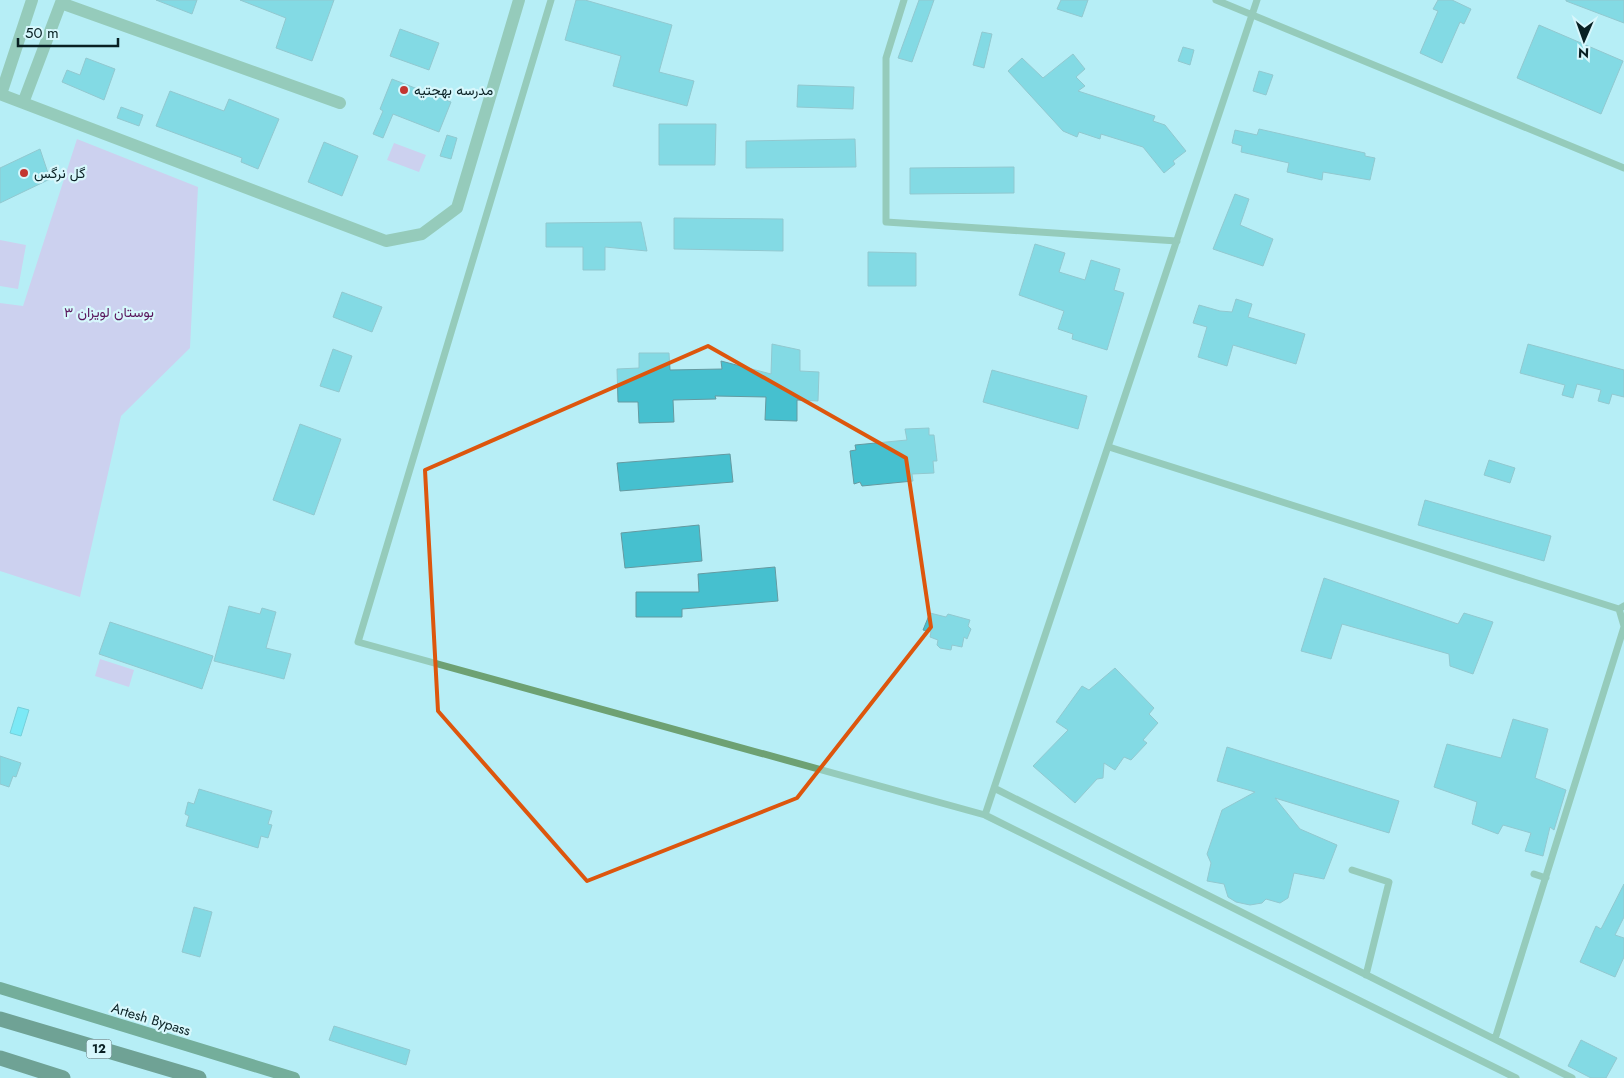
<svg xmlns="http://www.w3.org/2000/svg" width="1624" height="1078" viewBox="0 0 1624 1078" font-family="Jost,Vazirmatn,sans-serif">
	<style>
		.green { fill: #e7ade6 }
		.water { fill: #34e2f6; stroke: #27a8b7 }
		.building { fill: #46c0cf; stroke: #659aa1 }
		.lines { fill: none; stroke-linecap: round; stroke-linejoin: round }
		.lane { stroke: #6ea173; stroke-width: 7 }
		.street { stroke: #6ea173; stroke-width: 12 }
		.primary { stroke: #245f2e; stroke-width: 12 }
		.highway { stroke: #1a4521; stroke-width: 15 }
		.marked { fill: none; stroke: #dd560d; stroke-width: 4; stroke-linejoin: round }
		.poi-dot { fill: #c33530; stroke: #d7f7fc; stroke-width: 2 }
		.labels { text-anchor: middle; stroke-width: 4.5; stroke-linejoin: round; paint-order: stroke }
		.shield { fill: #d7f7fc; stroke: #476064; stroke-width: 1 }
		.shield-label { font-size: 12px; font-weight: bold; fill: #092023 }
		.poi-label { font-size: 14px; fill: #092023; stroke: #d7f7fc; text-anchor: start }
		.park-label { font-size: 14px; fill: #59155b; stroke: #d7f7fc }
		.street-label { font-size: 14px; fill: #092023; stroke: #d7f7fc }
	</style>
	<rect width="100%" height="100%" fill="#b7eef6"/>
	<!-- green -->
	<path class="green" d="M77 139 198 187 190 348 121 416 80 597 0 571V303L23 306Z
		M394 143 426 155 419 172 387 160Z
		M0 240 26 245 18 289 0 286Z
		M100 659 134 670 129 687 95 676Z"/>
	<!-- water -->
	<path class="water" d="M18 707 29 710 21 736 10 733Z"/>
	<!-- building -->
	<path class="building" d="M156 0H197L192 14Z
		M240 0H334L312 61 276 48 286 18Z
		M576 0H585L672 25 659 72 694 81 687 106 613 86 621 56 565 40Z
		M919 0H934L912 62 898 58Z
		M1061 0H1088L1082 17 1057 9Z
		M1438 0H1452L1471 9 1464 24 1460 22 1442 63 1420 53 1438 11 1433 9Z
		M1566 0H1624V23L1566 1Z
		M1539 25 1623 61 1601 114 1517 78Z
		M400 29 439 43 429 70 390 56Z
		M982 32 992 34 984 68 973 65Z
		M1183 47 1194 50 1190 65 1178 61Z
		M1073 54 1085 69 1076 77 1085 86 1078 91 1155 116 1153 121 1165 125 1186 151 1173 161 1175 164 1164 173 1143 147 1101 134 1100 139 1079 132 1077 137 1063 131 1008 71 1022 58 1043 78Z
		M86 58 115 69 104 100 62 82 67 70 80 75Z
		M1259 71 1273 75 1266 95 1253 91Z
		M392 79 451 102 439 132 393 114 383 138 373 134 383 111 380 109Z
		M798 85 854 87 853 109 797 107Z
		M170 91 224 111 229 99 279 119 258 169 241 162 242 158 156 126Z
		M121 107 143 115 139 126 117 118Z
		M659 124H716L715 165H659Z
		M1259 129 1365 153V156L1375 158 1370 180 1323 172 1322 180 1287 172 1289 163 1241 152 1242 146 1232 143 1235 130 1257 135Z
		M447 135 457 138 451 159 440 156Z
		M855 139 856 167 746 168V141Z
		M324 142 358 156 342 196 308 182Z
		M40 149 50 179 0 203V168Z
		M1014 167V193L910 194V168Z
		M1235 194 1249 199 1240 225 1273 239 1263 266 1213 249Z
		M674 218 783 219V251L674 249Z
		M641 222 647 251 605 247V270H583V247H546V223Z
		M1035 244 1065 253 1059 272 1085 280 1091 260 1120 269 1114 290 1124 293 1107 350 1072 339 1073 334 1058 329 1064 311 1019 295Z
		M868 252 916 253V286H868Z
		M342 292 382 307 372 332 333 317Z
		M1236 299 1252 304 1248 317 1305 334 1296 364 1233 345 1227 366 1198 357 1207 327 1193 323 1199 305 1220 311 1232 312Z
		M772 344 800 350V371L819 372 818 401 797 400V421L765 420 766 397 715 396 716 399 673 400 674 422 639 423 638 402H618L617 369 639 368V353H669L670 370 722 369 721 361 771 374Z
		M1528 344 1624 370V397L1612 394 1609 404 1598 401 1601 390 1577 384 1573 398 1562 395 1565 385 1520 373Z
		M333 349 352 356 339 392 320 386Z
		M992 370 1087 396 1078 429 983 402Z
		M300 424 341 439 314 515 273 500Z
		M929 428V435H934L937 461H933L934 473 912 474 913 481 862 486 860 482 854 484 850 451 856 450 855 445 907 440 905 429Z
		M730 454 733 482 620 491 617 463Z
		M1489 460 1515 468 1510 483 1484 475Z
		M1425 500 1551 536 1544 561 1418 525Z
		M699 525 702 561 625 568 621 533Z
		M775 567 778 601 682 609V617H636V592H699L698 574Z
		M1324 578 1458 624 1464 613 1493 622 1473 674 1450 666 1449 654 1342 624 1331 659 1301 651Z
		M229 606 260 614 262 608 276 612 266 648 291 654 284 679 214 661Z
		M930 613 946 617 948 614 970 620 968 626 971 629 967 639 964 637 962 647 952 645 951 650 940 648 937 645 938 640 930 637 931 632 923 630Z
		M110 622 213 656 202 689 99 654Z
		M1115 668 1154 708 1149 714 1158 723 1143 740 1147 743 1131 760 1124 757 1115 770 1104 763 1103 778 1097 779 1075 803 1033 766 1068 730 1056 722 1082 686 1089 690Z
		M1513 719 1548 729 1535 778 1566 790 1554 830 1550 827 1543 856 1525 851 1531 833 1503 825 1498 834 1472 824 1477 802 1434 787 1447 744 1501 758Z
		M1227 747 1399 801 1389 833 1275 798 1300 829 1337 845 1324 879 1294 873 1288 898 1280 903 1266 899 1262 903 1250 905 1236 902 1228 897 1224 884 1207 881 1211 863 1207 854 1222 810 1255 792 1217 781Z
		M0 756 21 763 16 777 13 776 9 787 0 784Z
		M199 789 272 811 268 824 272 825 268 838 261 836 258 848 186 826 189 816 185 814 188 802 194 804Z
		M1624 884V917L1615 935 1624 938V957L1615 977 1580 962 1596 926 1601 929Z
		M194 907 212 912 200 957 182 952Z
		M334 1026 410 1050 406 1065 329 1040Z
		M1581 1040 1617 1058 1606 1078H1591L1568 1066Z"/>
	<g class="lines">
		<!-- lane -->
		<path class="lane" d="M551 0 358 642 985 815 1516 1078
			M904 0 886 58V222L1177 241
			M1216 0 1624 168
			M1109 447 1619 609
			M1624 606 1619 609 1624 626
			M994 788 1572 1078
			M985 815 1257 0
			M1352 870 1389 882 1366 975
			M1534 874 1546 878
			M1495 1039 1624 627"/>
		<!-- street -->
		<path class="street" d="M61 3 340 103
			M0 94 386 241 422 234 457 208 519 0
			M1 94 32 0
			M23 103 62 0"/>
		<!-- primary -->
		<path class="primary" d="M0 988 294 1078"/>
		<!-- highway -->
		<path class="highway" d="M0 1019 199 1078
			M0 1058 63 1078"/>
	</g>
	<!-- marked area -->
	<path d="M0 0H1624V1078H0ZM708 346 906 458 931 627 797 798 587 881 438 711 425 470Z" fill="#b7eef6" fill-opacity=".55" fill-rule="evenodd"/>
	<path class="marked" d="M708 346 906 458 931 627 797 798 587 881 438 711 425 470Z"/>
	<!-- markers -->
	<g class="poi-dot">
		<circle cx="404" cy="90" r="5"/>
		<circle cx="24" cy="173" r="5"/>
	</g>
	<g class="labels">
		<!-- shield labels -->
		<rect class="shield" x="86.5" y="1039.5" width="25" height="19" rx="4"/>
		<g class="shield-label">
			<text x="99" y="1053">12</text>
		</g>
		<!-- poi labels -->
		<g class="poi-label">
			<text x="414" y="95">مدرسه بهجتیه</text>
			<text x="34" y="178">گل نرگس</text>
		</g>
		<!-- park labels -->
		<g class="park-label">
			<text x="109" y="317">بوستان لویزان ۳</text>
		</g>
		<!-- street labels -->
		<g class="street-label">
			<text transform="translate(151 1019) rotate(17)" y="5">Artesh Bypass</text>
		</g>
	</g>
	<!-- north arrow -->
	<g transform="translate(1584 40) rotate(182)" stroke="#d7f7fc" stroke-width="4" paint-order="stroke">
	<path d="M0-4L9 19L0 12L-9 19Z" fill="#092023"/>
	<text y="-8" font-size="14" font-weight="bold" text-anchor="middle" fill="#092023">N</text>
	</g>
	<!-- scale -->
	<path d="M18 38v8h100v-8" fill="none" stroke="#092023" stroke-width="2.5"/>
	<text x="25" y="38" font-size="15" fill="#092023" stroke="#d7f7fc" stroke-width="4" paint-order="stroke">50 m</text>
</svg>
